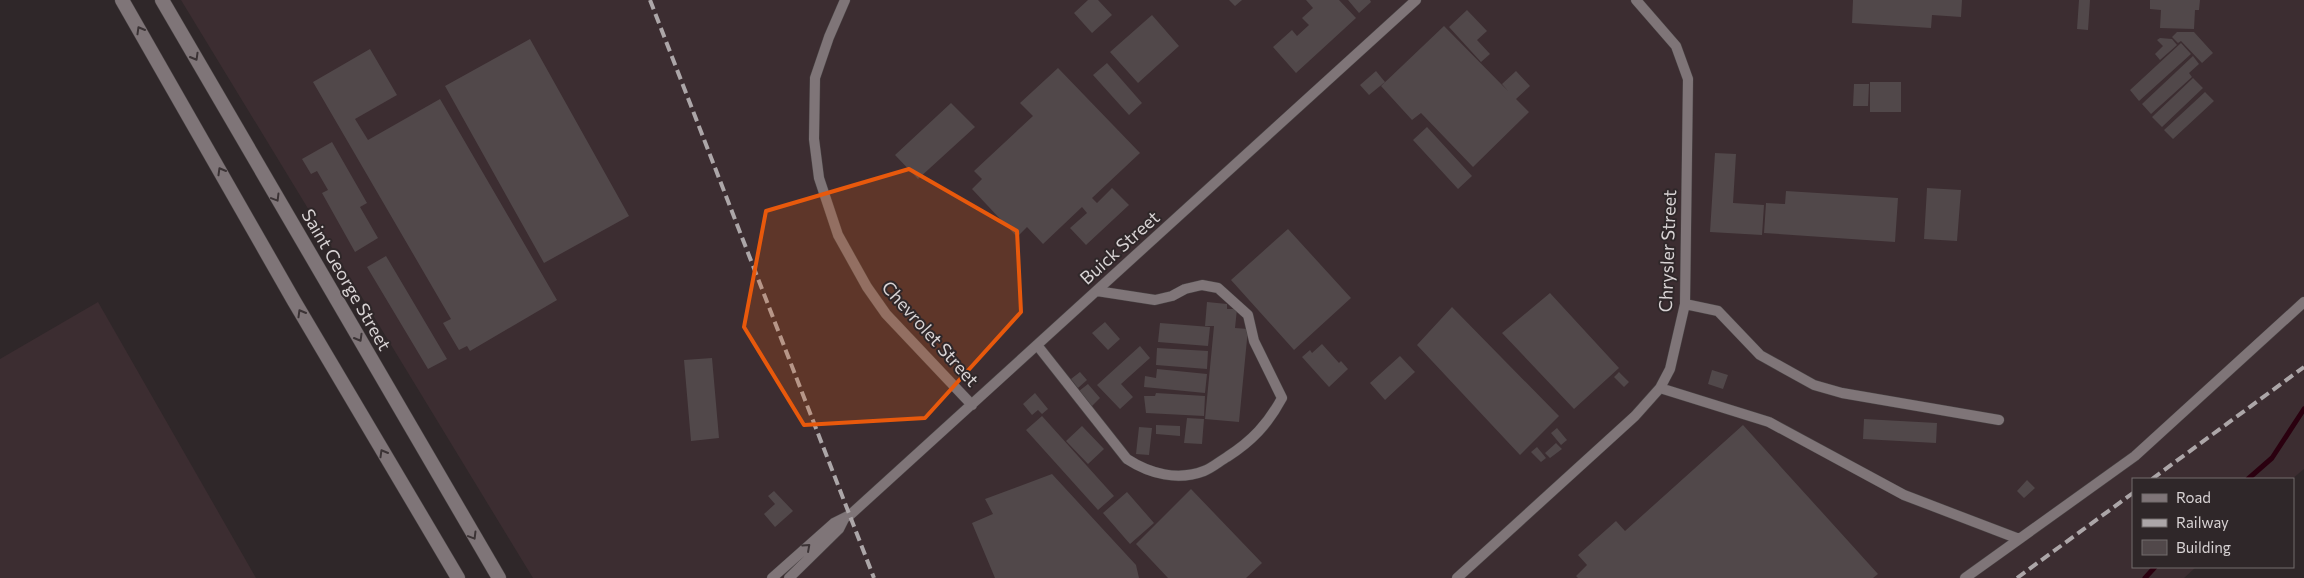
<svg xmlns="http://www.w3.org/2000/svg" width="2304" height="578" viewBox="0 0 2304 578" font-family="Commissioner,sans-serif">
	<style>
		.built { fill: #3c2d31 }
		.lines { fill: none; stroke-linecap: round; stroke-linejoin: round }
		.stream { stroke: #2a000f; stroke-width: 5 }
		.building { fill: #51484a }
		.service-casing { stroke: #494344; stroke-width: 11 }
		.secondary-casing { stroke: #494344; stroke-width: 15 }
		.service { stroke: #7f7578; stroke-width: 10 }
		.secondary { stroke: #7f7578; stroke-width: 14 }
		.rail { stroke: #aca6a8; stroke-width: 4; stroke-dasharray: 10 5; stroke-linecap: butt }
		.oneway { stroke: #3b3335 }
		.marked { fill: #e8590c; fill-opacity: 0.2; stroke: #e8590c; stroke-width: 4; stroke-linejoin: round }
		.labels { text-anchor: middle; stroke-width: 4; stroke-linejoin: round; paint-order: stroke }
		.street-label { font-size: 18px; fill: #d8d3d4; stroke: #2f2729 }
	</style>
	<rect width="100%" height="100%" fill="#2f2729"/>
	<!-- built -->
	<path class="built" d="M181 0H2304V469L2292 479H2133V567H2196L2184 578H533Z
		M98 302 256 578H0V359Z"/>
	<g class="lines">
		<!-- stream -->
		<path class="stream" d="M2248 479 2272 458 2304 409
			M2145 578 2155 567"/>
	</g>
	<!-- building -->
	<path class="building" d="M1088 0H1098L1112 15 1092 33 1074 13Z
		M1229 0H1242L1235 6Z
		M1306 0H1339L1356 18 1296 73 1273 47 1292 30 1297 36 1309 25 1302 18 1313 8Z
		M1348 0H1370L1371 2 1359 13Z
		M1853 0H1962L1961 17 1932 15 1931 28 1852 23Z
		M2079 0H2090L2088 30 2077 29Z
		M2150 0H2200L2199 10H2195L2194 29 2160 28 2161 10 2150 9Z
		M1467 10 1487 31 1477 40 1490 54 1481 62 1449 27Z
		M1152 15 1179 46 1138 83 1110 52Z
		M1444 26 1508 91 1502 84 1516 71 1530 86 1516 99 1529 112 1473 167 1421 113 1412 120 1381 86Z
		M2177 32H2194L2213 53 2202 63 2181 41 2178 43 2172 37Z
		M2160 38 2172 39 2177 45 2160 60 2155 54 2163 46 2157 40Z
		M530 39 629 216 544 263 445 86Z
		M2181 43 2191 54 2139 101 2130 90Z
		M370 49 397 95 355 119 368 140 440 99 557 300 470 351 467 346 459 350 443 323 451 319 313 82Z
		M2193 56 2199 64 2189 73 2192 77 2151 114 2142 104Z
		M1107 63 1142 103 1129 115 1093 75Z
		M1058 68 1140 153 1092 198 1097 203 1112 188 1129 205 1086 245 1070 228 1087 213 1082 207 1043 244 1027 227 1017 237 972 189 982 179 974 171 1033 116 1020 103Z
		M1376 71 1385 82 1369 95 1360 85Z
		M2193 78 2203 88 2162 127 2152 117Z
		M1870 82H1901V112H1870Z
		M1854 84H1869L1868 106H1853Z
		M2205 92 2214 101 2173 139 2164 130Z
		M951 103 975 127 918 179 895 155Z
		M1427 127 1472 176 1458 189 1413 140Z
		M332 142 367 203 360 207 378 238 355 252 322 193 328 190 317 171 311 174 302 159Z
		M1715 153 1736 154 1733 203 1764 205 1762 235 1710 232Z
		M1927 188 1961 190 1957 241 1924 239Z
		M1786 191 1898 198 1895 242 1764 233 1766 203 1785 204Z
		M1288 229 1351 298 1294 350 1231 280Z
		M386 256 447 359 428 369 367 267Z
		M1550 293 1619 368 1574 409 1502 333Z
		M1207 302 1227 304V309H1237L1235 328 1248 329 1239 422 1205 419 1214 326H1205Z
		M1452 307 1559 416 1520 455 1417 345Z
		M1105 322 1120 339 1108 350 1092 333Z
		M1160 323 1210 327 1208 346 1158 342Z
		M1322 344 1339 363 1341 361 1348 369 1329 387 1302 357 1310 350 1312 353Z
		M1140 346 1150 358 1121 384 1133 397 1120 409 1097 385Z
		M1157 348 1208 351 1207 369 1156 365Z
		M1400 356 1415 372 1385 400 1370 383Z
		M712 358 719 438 691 441 684 360Z
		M1157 369 1207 374 1205 393 1144 387 1145 376 1156 378Z
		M1712 370 1728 375 1723 389 1708 384Z
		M1080 372 1087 380 1078 388 1071 379Z
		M1619 372 1629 382 1624 387 1614 377Z
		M1088 384 1100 398 1092 406 1079 391Z
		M1035 393 1048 409 1042 414 1038 410 1032 415 1023 404Z
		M1156 393 1205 396 1204 416 1146 413 1144 396H1155Z
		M1042 416 1114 496 1098 510 1026 430Z
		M1187 418 1204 419 1202 444 1184 443Z
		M1864 419 1937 423 1936 443 1863 439Z
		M1156 425 1180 426V436L1156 434Z
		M1743 425 1878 574 1873 578H1578L1576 576 1587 565 1578 555 1616 521 1625 531Z
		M1082 426 1104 449 1088 464 1066 441Z
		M1139 427 1152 428 1149 455 1136 454Z
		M1557 428 1567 440 1561 445 1551 433Z
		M1556 443 1562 449 1550 458 1545 453Z
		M1537 447 1546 458 1541 462 1531 452Z
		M1052 474 1136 565 1139 578H995L972 523 993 514 985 499Z
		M2027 480 2035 488 2024 498 2017 491Z
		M1191 489 1262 563 1246 578H1168L1136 544Z
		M774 491 793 511 775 527 764 514 775 504 768 496Z
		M1127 492 1154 523 1130 544 1103 513Z"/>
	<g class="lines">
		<defs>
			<path id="service" d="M845 0 829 37 815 78 814 139 819 178 838 235 867 287 886 314 972 405
				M1685 304 1718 311 1760 355 1814 385 1842 393 1999 420
				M1037 345 1127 459C1150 474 1178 481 1204 471 1212 468 1220 461 1227 457 1252 441 1268 424 1282 398L1254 341 1248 315 1218 288 1202 285 1185 289 1172 296 1155 300 1097 291
				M1660 388 1769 422 1904 495 2019 539
				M772 578 834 523 850 515 1416 0
				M789 578 839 529 844 519
				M1457 578 1635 416 1660 388 1670 369 1685 304 1688 79 1676 46 1636 0
				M1965 578 2135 456 2304 302"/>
			<path id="secondary" d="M122 0 294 301 458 578
				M162 0 499 578"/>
		</defs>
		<!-- service casing -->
		<use href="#service" class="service-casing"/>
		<!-- secondary casing -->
		<use href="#secondary" class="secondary-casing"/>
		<!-- service -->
		<use href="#service" class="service"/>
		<!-- secondary -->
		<use href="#secondary" class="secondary"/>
		<!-- rail -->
		<path class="rail" d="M650 0 874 578
			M2152 479 2304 367
			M2017 578 2133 493"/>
	</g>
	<!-- one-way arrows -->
	<defs><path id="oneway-chevron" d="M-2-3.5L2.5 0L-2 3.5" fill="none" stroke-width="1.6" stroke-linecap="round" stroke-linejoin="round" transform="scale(1.25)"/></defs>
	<g class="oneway">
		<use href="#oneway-chevron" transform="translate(140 30) rotate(-120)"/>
		<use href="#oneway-chevron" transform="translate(195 57) rotate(60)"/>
		<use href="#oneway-chevron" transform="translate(221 171) rotate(-120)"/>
		<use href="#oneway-chevron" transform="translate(276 198) rotate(59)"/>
		<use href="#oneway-chevron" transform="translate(301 313) rotate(-120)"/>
		<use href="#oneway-chevron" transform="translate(359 338) rotate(60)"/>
		<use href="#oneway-chevron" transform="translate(383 453) rotate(-120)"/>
		<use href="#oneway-chevron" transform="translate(473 536) rotate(59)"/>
		<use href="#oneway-chevron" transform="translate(807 547) rotate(-42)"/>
	</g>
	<!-- marked area -->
	<path class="marked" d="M909 169 1017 231 1021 312 925 418 804 425 744 327 766 211Z"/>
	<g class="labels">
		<!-- street labels -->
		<g class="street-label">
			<text transform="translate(1120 248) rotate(-42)" y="6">Buick Street</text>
			<text transform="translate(1668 251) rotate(-88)" y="6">Chrysler Street</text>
			<text transform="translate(346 280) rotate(60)" y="6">Saint George Street</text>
			<text transform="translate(930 334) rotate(48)" y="6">Chevrolet Street</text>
		</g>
	</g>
	<!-- legend -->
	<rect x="2132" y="478" width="162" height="90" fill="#2f2729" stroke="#736c6d"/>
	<rect x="2142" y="494" width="25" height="8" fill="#7f7578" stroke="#736c6d"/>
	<text x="2176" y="503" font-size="15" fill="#d8d3d4">Road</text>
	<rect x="2142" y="519" width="25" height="8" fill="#aca6a8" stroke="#736c6d"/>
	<text x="2176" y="528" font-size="15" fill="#d8d3d4">Railway</text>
	<rect x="2142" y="540" width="25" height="15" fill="#51484a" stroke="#736c6d"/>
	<text x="2176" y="553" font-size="15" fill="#d8d3d4">Building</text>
</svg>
